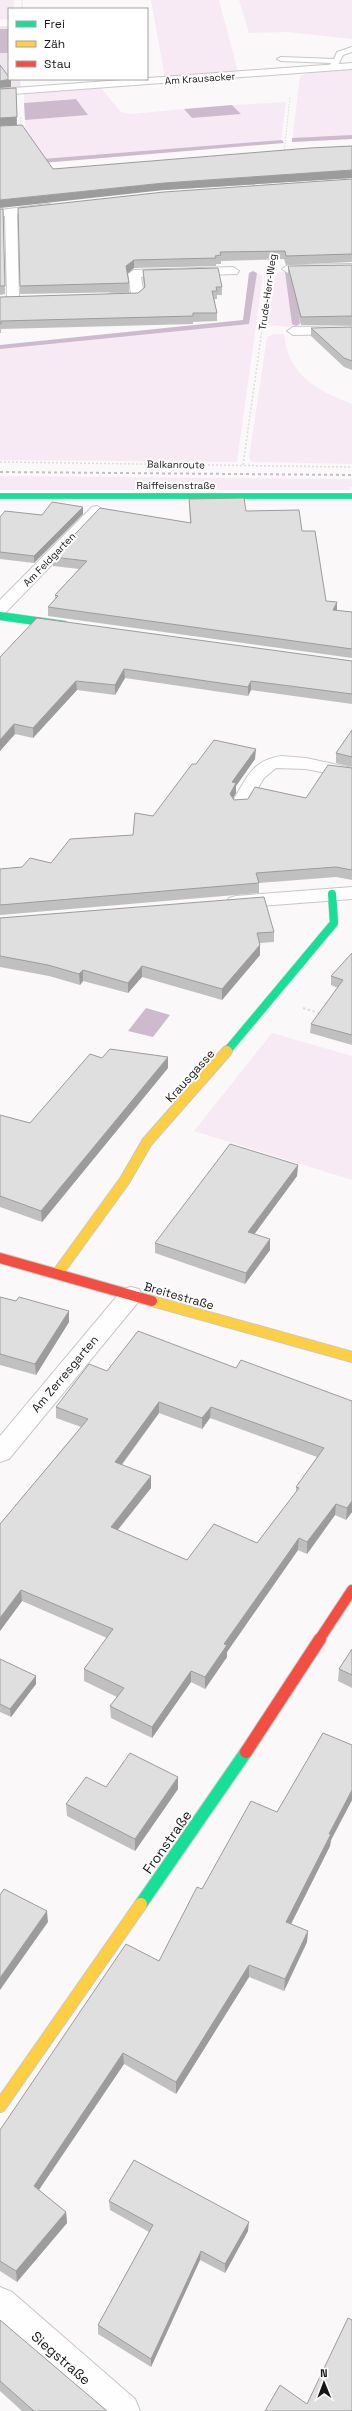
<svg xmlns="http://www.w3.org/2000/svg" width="352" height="2411" viewBox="0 0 352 2411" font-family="'Space Grotesk',sans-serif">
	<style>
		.built { fill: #ede7ed }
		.green { fill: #f7eaf5 }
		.water { fill: #cdbacc }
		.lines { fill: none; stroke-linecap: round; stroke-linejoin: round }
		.stream { fill: #cdbacc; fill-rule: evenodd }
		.lane-casing { stroke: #c8c7c8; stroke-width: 2 }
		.street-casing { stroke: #c8c7c8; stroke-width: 2 }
		.fast-far2-casing { stroke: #c8c7c8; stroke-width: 6 }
		.fast-far1-casing { stroke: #c8c7c8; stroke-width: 9 }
		.fast-casing { stroke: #c8c7c8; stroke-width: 14 }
		.slow-far1-casing { stroke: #c8c7c8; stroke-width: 12 }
		.slow-casing { stroke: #c8c7c8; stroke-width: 14 }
		.jam-far1-casing { stroke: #c8c7c8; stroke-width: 12 }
		.jam-casing { stroke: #c8c7c8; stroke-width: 14 }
		.path-far2 { stroke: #ddd; stroke-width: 1; stroke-dasharray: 1.5 1.5; stroke-linecap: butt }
		.path-far1 { stroke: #ddd; stroke-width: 1.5; stroke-dasharray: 2 2; stroke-linecap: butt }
		.path { stroke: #ddd; stroke-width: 2; stroke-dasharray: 2.5 2.5; stroke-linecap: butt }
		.lane { fill: #fefefe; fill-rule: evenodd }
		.street { fill: #fefefe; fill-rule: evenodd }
		.fast-far2 { stroke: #16e098; stroke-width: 5.5 }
		.fast-far1 { stroke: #16e098; stroke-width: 8 }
		.fast { stroke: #16e098; stroke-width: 12 }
		.slow-far1 { stroke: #ffcf43; stroke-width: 10 }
		.slow { stroke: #ffcf43; stroke-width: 12 }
		.jam-far1 { stroke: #f24e42; stroke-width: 10 }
		.jam { stroke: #f24e42; stroke-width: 12 }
		.rail { stroke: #c1c0c1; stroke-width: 2; stroke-dasharray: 3 3; stroke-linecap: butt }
		.wall { fill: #c1c0c1; fill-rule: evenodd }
		.shaded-wall { fill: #9d9c9d }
		.building { fill: #e0dfe0; stroke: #9d9c9d; fill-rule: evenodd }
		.labels { text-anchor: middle; stroke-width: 4; stroke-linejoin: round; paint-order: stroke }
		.far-street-label { font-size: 10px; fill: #171617; stroke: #fff }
		.street-label { font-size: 12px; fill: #171617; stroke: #fff }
		.near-street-label { font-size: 14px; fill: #171617; stroke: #fff }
	</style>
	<rect width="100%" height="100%" fill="#faf8f9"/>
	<!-- built -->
	<path class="built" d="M0 26H9V79H20L21 89 0 90Z"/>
	<!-- green -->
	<path class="green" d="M0 0H14V9H9V19L0 20Z
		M151 0H219L238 72 165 78Z
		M239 0H352V39L287 32 249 33Z
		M352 68V139L292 142 300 76 311 72Z
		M101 88 121 112 131 114 184 109 192 118 240 113 232 105 286 102 281 141 26 162 25 120 88 115 76 99 24 103V94Z
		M279 272H288L292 319 294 324H297L298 328 270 325 268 322 275 276Z
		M255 273 263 275 237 462 0 460V348L248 323Z
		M274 334H284C288 375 316 390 352 404V464L251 462 249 458 267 337Z
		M0 476 352 479V487H349L350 490H0Z
		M272 1033 352 1056V1180L194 1131Z"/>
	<!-- water -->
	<path class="water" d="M0 29H9L8 53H0Z
		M76 99 88 115 25 120 24 103Z
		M232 105 241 114 192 118 184 109Z
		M352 135V139L292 142V138Z
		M146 1008 170 1015 153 1037 128 1031Z"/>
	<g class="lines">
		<!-- stream -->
		<path class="stream" d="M282 140 284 143 30 164 27 162 30 160Z
			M289 270 293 272 300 324 296 326 292 324 285 272Z
			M253 271 257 273 249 324 0 349V345L243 320 249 273Z"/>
		<defs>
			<path id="lane" d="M352 47V52L343 55 336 69H333L329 67 331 63 281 61 277 59 281 57 334 59 337 52Z"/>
			<path id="street" d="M352 63V69L0 95V89Z
				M48 204 52 205V209L17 214 19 299 17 302H9L7 299 5 216H0V210Z
				M352 264V272L288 273 282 269 288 265Z
				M233 267 239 271 237 274 141 277 144 296 142 299 111 301 105 297 111 293H131L128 274 134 270Z
				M352 326V334L293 335 287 331 293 327Z
				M97 506 104 510 102 513 6 612 0 614V600L92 507Z
				M281 756 306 758 352 768V778L306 769 276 768 264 778 246 808H234L231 804C246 780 250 761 281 756Z
				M352 887V899L236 908 229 906 227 902 229 898 236 896Z
				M131 1287 139 1289 142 1295 139 1301 9 1459 0 1462V1436L123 1289Z
				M0 2287 12 2292 135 2399 140 2411H97L0 2326Z"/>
			<path id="fast-far2" d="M0 496H352"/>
			<path id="fast-far1" d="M0 616 64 625
				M227 1051 334 923 332 894"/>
			<path id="fast" d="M141 1904 246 1752"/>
			<path id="slow-far1" d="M57 1274 125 1180 147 1142 227 1051
				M152 1301 352 1357"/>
			<path id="slow" d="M0 2106 141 1904"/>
			<path id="jam-far1" d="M0 1258 152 1301
				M319 1640 352 1590"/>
			<path id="jam" d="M246 1752 320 1639"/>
		</defs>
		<!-- lane casing -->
		<use href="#lane" class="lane-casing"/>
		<!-- street casing -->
		<use href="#street" class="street-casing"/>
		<!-- fast-far2 casing -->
		<use href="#fast-far2" class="fast-far2-casing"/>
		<!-- fast-far1 casing -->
		<use href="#fast-far1" class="fast-far1-casing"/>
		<!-- fast casing -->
		<use href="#fast" class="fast-casing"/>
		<!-- slow-far1 casing -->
		<use href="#slow-far1" class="slow-far1-casing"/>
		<!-- slow casing -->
		<use href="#slow" class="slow-casing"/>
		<!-- jam-far1 casing -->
		<use href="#jam-far1" class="jam-far1-casing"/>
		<!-- jam casing -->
		<use href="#jam" class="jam-casing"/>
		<!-- path-far2 -->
		<path class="path-far2" d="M22 0V9
			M20 128 21 117
			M284 153 290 97"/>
		<!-- path-far1 -->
		<path class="path-far1" d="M0 462 352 467
			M243 465 268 287"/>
		<!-- path -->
		<path class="path" d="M303 1008 322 1014"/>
		<!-- lane -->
		<use href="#lane" class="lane"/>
		<!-- street -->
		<use href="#street" class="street"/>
		<!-- fast-far2 -->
		<use href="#fast-far2" class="fast-far2"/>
		<!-- fast-far1 -->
		<use href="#fast-far1" class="fast-far1"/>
		<!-- fast -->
		<use href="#fast" class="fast"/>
		<!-- slow-far1 -->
		<use href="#slow-far1" class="slow-far1"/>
		<!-- slow -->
		<use href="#slow" class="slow"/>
		<!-- jam-far1 -->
		<use href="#jam-far1" class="jam-far1"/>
		<!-- jam -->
		<use href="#jam" class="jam"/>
		<!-- rail -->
		<path class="rail" d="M0 472 352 475"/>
	</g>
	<!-- wall -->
	<path class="wall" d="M352 146V325H301L288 274V266L352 265V262L286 265 284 259 221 261V264H216V266L134 268 128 273 129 283V292L20 294V286L352 179V178L164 190 53 169Z
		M0 209H3L5 294 0 295Z
		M143 270 222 287V295H217V299H214L217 313V321L193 322V324L1 329V333H0V297L138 293 144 288 143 278Z
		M352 327V370L344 367 311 336V328Z
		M189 499 246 511 302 531 326 601 337 610 352 612V658L48 616V607L55 599V595L79 569 53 566V557L190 523Z
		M83 514 34 563 0 559V517Z
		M0 657 352 661V704L251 690 248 696 125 678 115 695 77 690 33 738 15 734 0 751Z
		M352 730V767L336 763V753Z
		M255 759 236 786V793L233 798 234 800 306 798 352 768V880L336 877 259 883V893L0 915V869L22 867 51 863 133 835 153 816 196 764Z
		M0 918 274 932V942L260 943V955L222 1000 142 977 128 993 83 981 80 985 49 976 0 967Z
		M352 953V1045L310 1033 311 1024 338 988 331 985V976Z
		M102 1058 168 1068 42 1222 0 1207V1115L30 1123Z
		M298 1165 297 1176 254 1234 270 1239V1250L245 1284 155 1253V1243Z
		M0 1297 16 1301 69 1311V1322L36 1375 0 1365Z
		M236 1368 352 1401V1512L346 1520 335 1515 307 1554 298 1550 227 1652V1657L205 1689 191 1682 152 1738 111 1718 110 1706 117 1697 84 1681V1669L107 1638 22 1601 0 1631V1524L81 1427 56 1418V1407L107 1371ZM159 1413 202 1429 210 1418 317 1457 296 1487V1492L257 1543 187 1560 118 1530 151 1488 122 1465Z
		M352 1649V1688L338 1681 339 1669Z
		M0 1659 36 1676V1684L11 1717 0 1712Z
		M352 1745V1800L331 1840 330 1846 291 1924 308 1931 307 1942 284 1991 249 1977 176 2094 124 2064 39 2190 66 2212 67 2223 17 2282 0 2271V2130L159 1961 202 1889 277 1812Z
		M106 1787 178 1789 135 1851 67 1816 66 1804Z
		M109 2201 248 2231 225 2273 200 2260 151 2367 98 2334V2325L149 2232 110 2210Z
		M0 2320 107 2411H22L0 2391Z"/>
	<!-- shaded-wall -->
	<path class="shaded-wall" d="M11 79V87L0 88V81Z
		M16 95 17 125 0 126V118Z
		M352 170V178L164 190 0 208V200L164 183Z
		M134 260V268L127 274 126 266Z
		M83 507V514L34 563V556Z
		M337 602V611L333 610Z
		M124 669 125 678 115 695V685Z
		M76 681 77 690 33 738V728Z
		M251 681V690L248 696V687Z
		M14 724 15 734 0 751V740Z
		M256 749 255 759 236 786V793L230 804V794L232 782Z
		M260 945V955L222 1000V989Z
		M142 966V977L128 993V983Z
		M83 970V981L80 985 79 974Z
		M168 1057V1068L42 1222 41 1211Z
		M298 1165 297 1176 248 1243V1232Z
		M270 1239V1250L245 1284 246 1273Z
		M69 1311V1322L36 1375 35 1364Z
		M159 1402V1413L115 1473V1462Z
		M211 1407 210 1418 202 1429V1418Z
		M151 1476V1488L111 1538V1527Z
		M352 1501V1512L346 1520 347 1508Z
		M336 1504 335 1515 307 1554V1542Z
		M299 1538 298 1550 227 1652V1657L205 1689V1677L224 1644Z
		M21 1590 22 1601 0 1631V1618Z
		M191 1671V1682L152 1738V1727Z
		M36 1676V1684L11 1717 10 1709Z
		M178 1777V1789L135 1851V1839Z
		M352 1790V1800L331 1840 330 1846 286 1934V1922L329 1834Z
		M47 1911 48 1922 0 1990V1978Z
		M308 1931 307 1942 284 1991 285 1979Z
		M249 1965V1977L176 2094V2082Z
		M123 2053 124 2064 34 2197V2186Z
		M66 2212 67 2223 17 2282 16 2271Z
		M249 2222 248 2231 225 2273V2264Z
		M201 2251 200 2260 151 2367V2359Z"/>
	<!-- building -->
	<path class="building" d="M0 65 9 77V79H11L0 81Z
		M16 88 17 117 0 118V89Z
		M22 125 53 169 310 148 352 146V170L164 183 0 200V126Z
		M352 179V254L286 256 285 251 220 252 221 255 215 256 216 258 134 260 126 266 129 283 20 286 18 208 164 192Z
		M0 209H3L5 286H0Z
		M352 265V316L301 317 288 266Z
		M218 268 222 287H216L217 291H212L217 313H193V316L1 321V324H0V297L138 293 145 287 143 270Z
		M352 327V361L344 358 311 328Z
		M244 498 246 511 299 510 302 531H315L326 601 337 602 333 610 352 612V649L48 607 58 596 55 595 87 561 53 557 100 508 191 523 189 499Z
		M52 502 83 507 34 556 0 552V517L5 511 42 515Z
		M37 618 352 661V694L251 681 248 687 124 669 115 685 76 681 33 728 14 724 0 740V657Z
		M352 730V757L336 753Z
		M214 740 256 749 232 782 236 783 230 794 234 800 248 799 255 787 306 798 328 765 352 768V870L336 867 256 873 259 883 0 905V869L22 867 30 858 51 863 70 839 133 835 135 813 153 816 192 764H196Z
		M264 897 274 932 257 933 260 945 222 989 142 966 128 983 83 970 79 974 48 965 0 956V918Z
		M352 953V1035L311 1024 343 980 331 976Z
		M110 1049 168 1057 41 1211 0 1196V1115L30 1123 90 1054 102 1058Z
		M230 1144 298 1165 248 1232 270 1239 246 1273 155 1243Z
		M0 1297 16 1301 19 1297 69 1311 35 1364 0 1354Z
		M138 1331 236 1368 241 1360 352 1401V1501L347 1508 336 1504 307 1542 299 1538 224 1644 227 1645 205 1677 191 1671 152 1727 110 1706 124 1688 84 1669 113 1629 21 1590 0 1618V1524L88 1419 56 1407 89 1364 107 1371ZM159 1402 202 1418 211 1407 324 1448 296 1487 299 1488 257 1543 214 1524 187 1560 111 1527 151 1476 115 1462Z
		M352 1649V1675L339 1669Z
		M0 1659 36 1676 10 1709 0 1704Z
		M323 1733 352 1745V1790L329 1834H331L286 1922 308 1931 285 1979 249 1965 176 2082 123 2053 34 2186 66 2212 16 2271 0 2261V2130L126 1944 159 1961 197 1887 202 1889 251 1801 277 1812Z
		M130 1753 178 1777 135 1839 66 1804 86 1777 106 1787Z
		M4 1889 47 1911 0 1978V1895Z
		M134 2160 249 2222 225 2264 201 2251 151 2359 98 2325 153 2225 109 2201Z
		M348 2318 352 2320V2411H265L280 2385 307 2404Z
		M0 2320 107 2411H34L0 2381Z"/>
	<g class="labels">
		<!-- far-street labels -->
		<g class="far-street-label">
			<text transform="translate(200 78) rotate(-4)" y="4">Am Krausacker</text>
			<text transform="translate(267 292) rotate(-82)" y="4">Trude-Herr-Weg</text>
			<text transform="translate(176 464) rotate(1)" y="4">Balkanroute</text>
			<text x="176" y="489">Raiffeisenstraße</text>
			<text transform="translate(49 559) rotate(-46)" y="4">Am Feldgarten</text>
		</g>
		<!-- street labels -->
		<g class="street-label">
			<text transform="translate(190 1076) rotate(-48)" y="4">Krausgasse</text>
			<text transform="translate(179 1296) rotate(16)" y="4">Breitestraße</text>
			<text transform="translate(65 1374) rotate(-50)" y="4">Am Zerresgarten</text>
		</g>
		<!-- near-street labels -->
		<g class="near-street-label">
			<text transform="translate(167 1842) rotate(-55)" y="5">Fronstraße</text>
			<text transform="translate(61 2358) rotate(41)" y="5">Siegstraße</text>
		</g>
	</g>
	<!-- legend -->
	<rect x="8" y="8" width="140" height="72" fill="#ffffff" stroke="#a2a2a2"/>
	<rect x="16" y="21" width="20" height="6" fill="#16e098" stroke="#a2a2a2"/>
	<text x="44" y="28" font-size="12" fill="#171617">Frei</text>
	<rect x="16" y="41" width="20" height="6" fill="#ffcf43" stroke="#a2a2a2"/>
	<text x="44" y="48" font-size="12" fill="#171617">Zäh</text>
	<rect x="16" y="61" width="20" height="6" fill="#f24e42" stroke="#a2a2a2"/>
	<text x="44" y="68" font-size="12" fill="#171617">Stau</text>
	<!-- north arrow -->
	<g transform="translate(324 2383) rotate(359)" stroke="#ffffff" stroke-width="3" paint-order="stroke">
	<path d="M0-3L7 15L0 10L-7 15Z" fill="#171617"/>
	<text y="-6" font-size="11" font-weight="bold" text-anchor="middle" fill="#171617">N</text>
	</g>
</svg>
